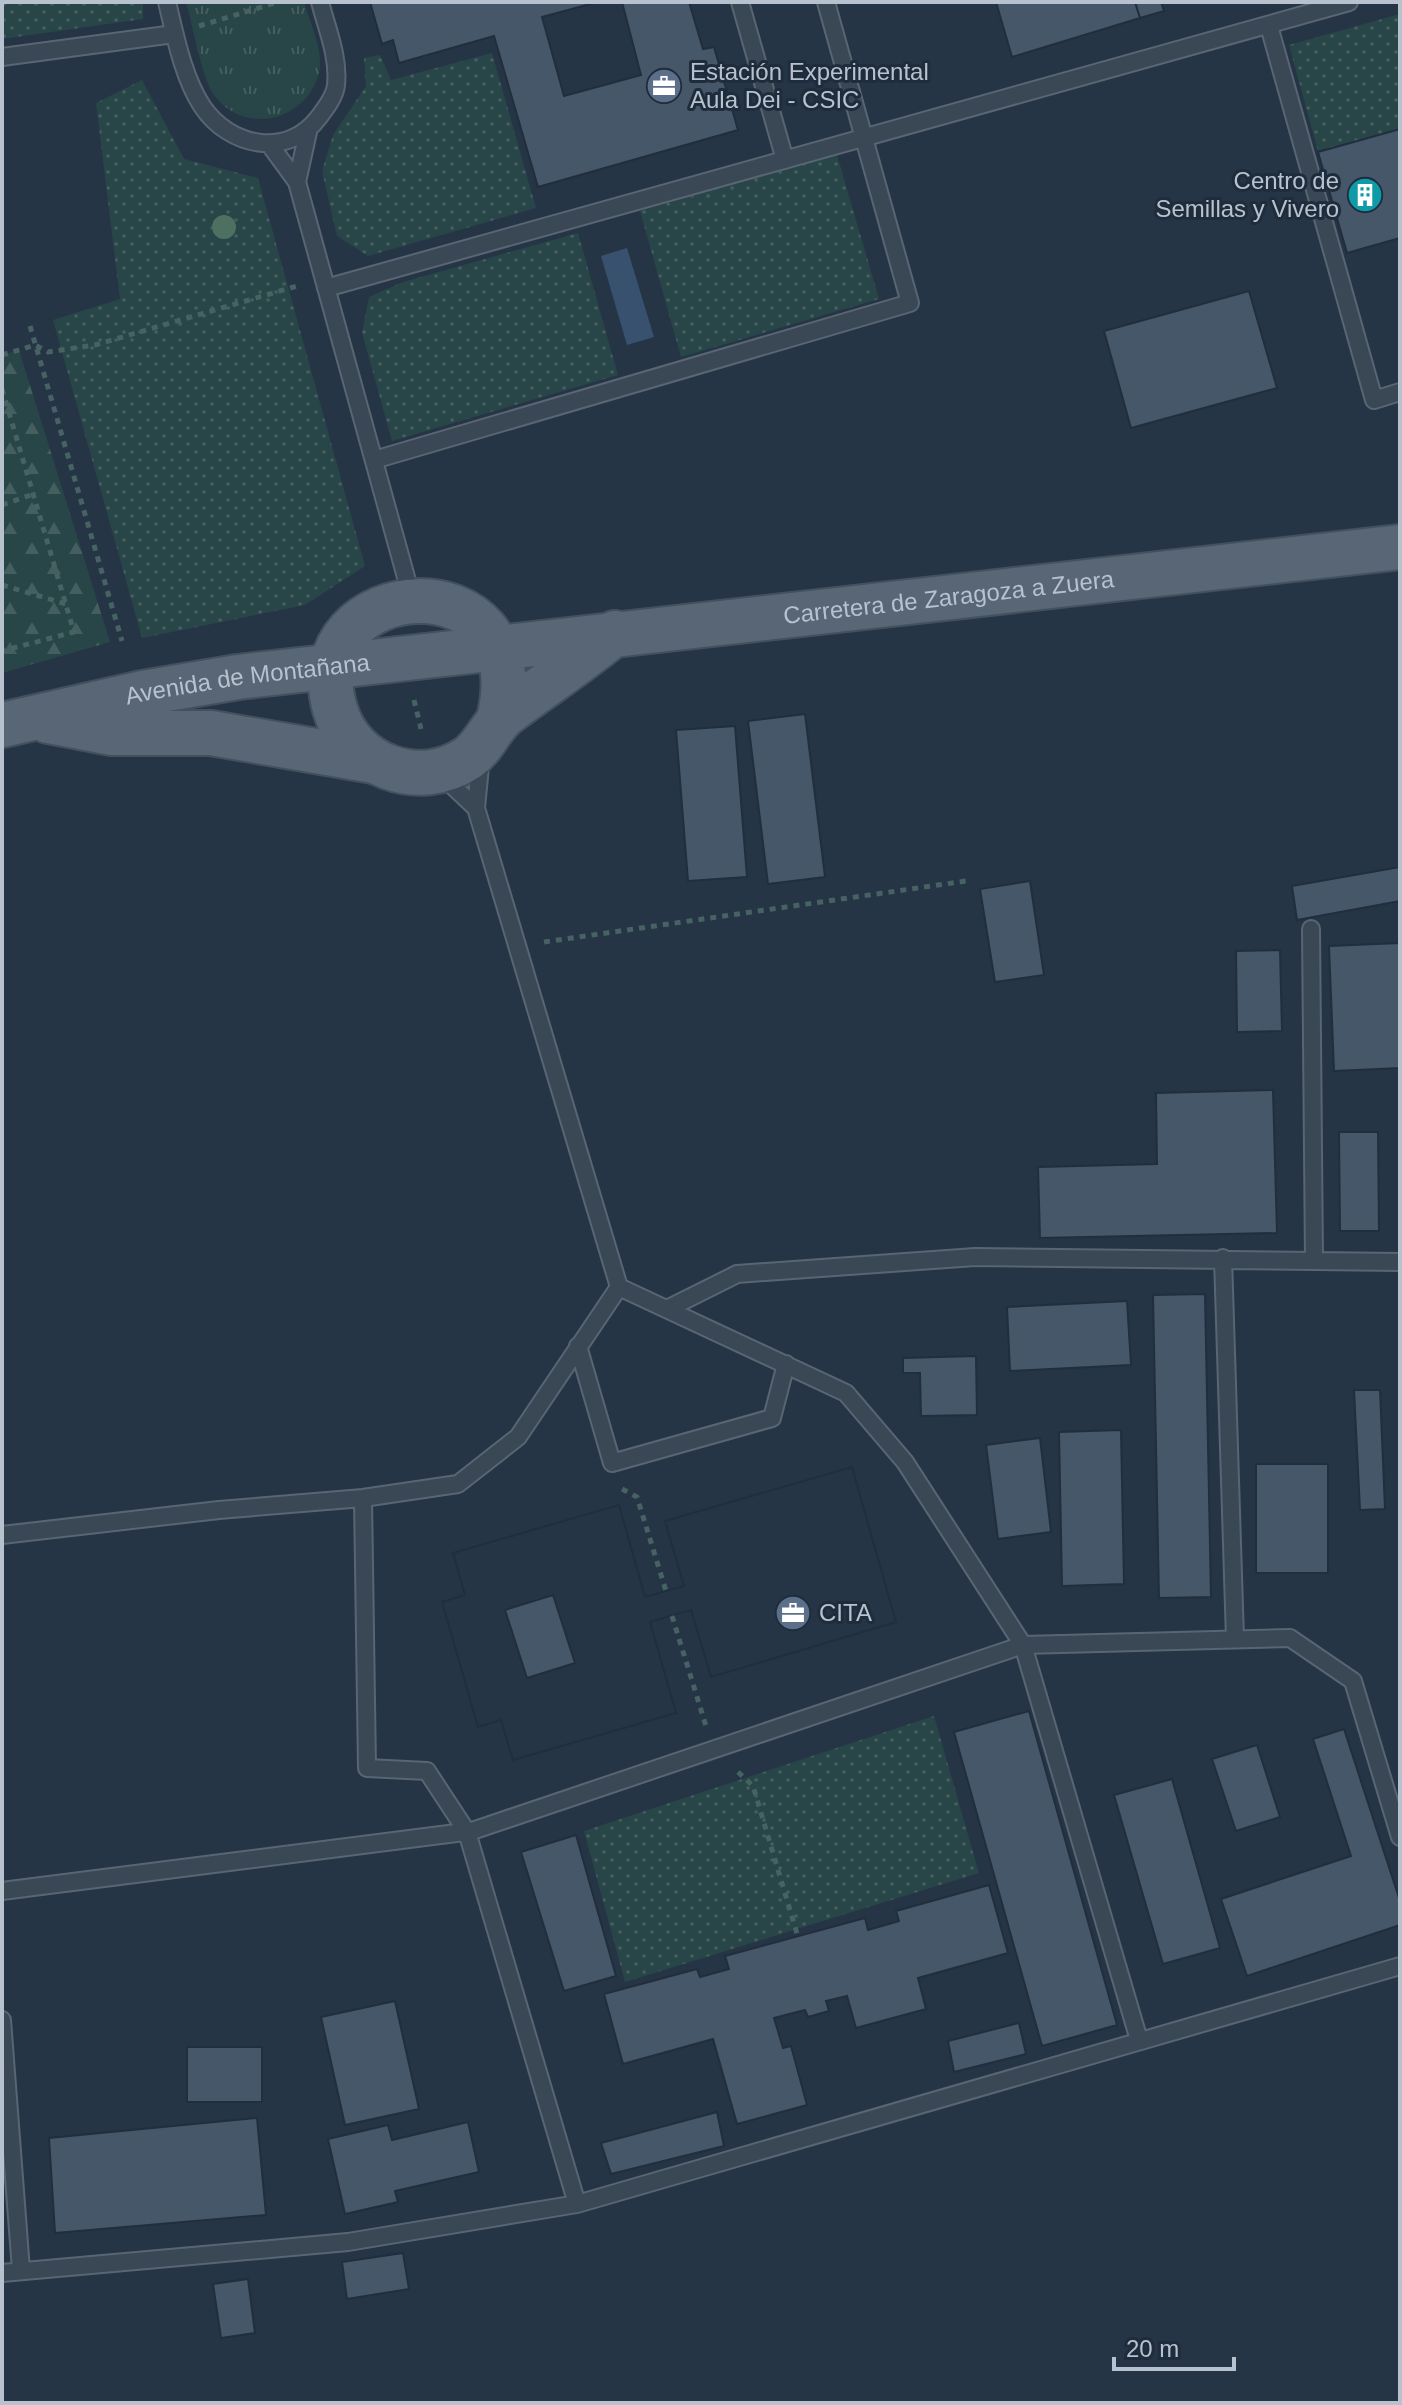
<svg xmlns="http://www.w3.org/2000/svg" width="1402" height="2405" viewBox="0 0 1402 2405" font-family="Helvetica,sans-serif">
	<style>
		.grass { fill: url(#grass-tufts) }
		.forest { fill: url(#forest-firs) }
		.garden { fill: url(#garden-dots) }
		.water { fill: #38516e }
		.building { fill: #47576a; stroke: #212e3d; stroke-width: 2; fill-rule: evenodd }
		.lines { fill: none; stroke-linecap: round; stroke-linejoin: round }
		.lane-casing { stroke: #596572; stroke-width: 20 }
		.primary-casing { stroke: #44505e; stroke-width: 48 }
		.path { stroke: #466262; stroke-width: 5; stroke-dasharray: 6 6; stroke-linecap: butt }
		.lane { stroke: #3a4755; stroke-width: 16 }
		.primary { stroke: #586675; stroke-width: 44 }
		.tree { fill: #4d7061 }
		.labels { text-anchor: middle; stroke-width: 6; stroke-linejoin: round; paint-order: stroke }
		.poi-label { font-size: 24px; fill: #b8c2ce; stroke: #1f2c3b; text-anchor: start }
		.street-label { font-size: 24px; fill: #b8c2ce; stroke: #1f2c3b }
	</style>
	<defs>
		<pattern id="grass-tufts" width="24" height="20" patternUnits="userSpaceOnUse" patternTransform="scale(2)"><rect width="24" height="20" fill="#284547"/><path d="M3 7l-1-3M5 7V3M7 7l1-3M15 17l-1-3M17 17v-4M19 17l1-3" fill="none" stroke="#455e60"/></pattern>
		<pattern id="forest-firs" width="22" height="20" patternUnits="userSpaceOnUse" patternTransform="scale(2)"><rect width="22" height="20" fill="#284547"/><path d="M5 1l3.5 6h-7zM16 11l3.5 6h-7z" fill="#455e60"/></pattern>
		<pattern id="garden-dots" width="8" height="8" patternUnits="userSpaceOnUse" patternTransform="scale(2)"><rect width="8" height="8" fill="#284547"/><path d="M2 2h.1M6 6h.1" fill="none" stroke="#455e60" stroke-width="1.8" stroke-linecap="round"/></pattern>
	</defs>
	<rect width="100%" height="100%" fill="#253546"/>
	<!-- grass -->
	<path class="grass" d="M186 2H304C310 23 324 51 319 73 307 120 245 137 214 95 203 81 192 23 186 2Z"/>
	<!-- forest -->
	<path class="forest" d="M19 350 110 642 2 673V355Z"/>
	<!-- garden -->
	<path class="garden" d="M2 2H143V19L2 39Z
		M1400 14V129L1318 151 1289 45Z
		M492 53 536 208 368 256 337 236 322 171 333 135 366 86 364 58 380 55 391 80Z
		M142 80 184 159 258 178 365 566 305 605 142 638 53 320 120 299 96 103Z
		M837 155 879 299 681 357 640 211Z
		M578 233 618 375 392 441 362 333 369 297 403 282Z
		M934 1716 979 1873 625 1982 584 1831Z"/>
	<!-- water -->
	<path class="water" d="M627 248 654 337 627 345 601 256Z"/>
	<!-- building -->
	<path class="building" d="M370 2H598L542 17 564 96 641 75 622 2H689L703 49 714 47 738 130 538 187 494 36 399 63 393 40 382 44Z
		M996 2H1135L1140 18 1012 57Z
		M1135 2H1161L1164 11 1140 18Z
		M1400 129V238L1347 253 1318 152Z
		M1249 291 1277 388 1131 428 1104 331Z
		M805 714 825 877 768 884 748 721Z
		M735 726 747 877 688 881 676 730Z
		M1400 867V901L1297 920 1292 886Z
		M1030 881 1044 975 995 982 980 889Z
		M1400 943V1068L1334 1071 1329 946Z
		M1280 950 1282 1031 1237 1032 1236 951Z
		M1273 1090 1277 1233 1040 1238 1038 1167 1157 1164 1156 1093Z
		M1339 1132H1378L1379 1231H1340Z
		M1205 1294 1211 1597 1159 1598 1153 1295Z
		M1127 1301 1131 1365 1010 1371 1007 1307Z
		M976 1356 977 1415 921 1416 920 1373H903V1358Z
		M1354 1390H1380L1385 1509 1360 1510Z
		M1121 1430 1124 1584 1062 1586 1059 1432Z
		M1040 1438 1051 1532 998 1539 986 1445Z
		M1256 1464H1328V1573H1256Z
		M852 1467 896 1622 711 1677 691 1610 650 1622 676 1713 513 1760 501 1720 478 1727 442 1602 465 1595 453 1553 619 1505 645 1597 684 1586 665 1521ZM553 1595 575 1663 527 1678 505 1610Z
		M852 1467 896 1622 711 1677 691 1610 650 1622 676 1713 513 1760 501 1720 478 1727 442 1602 465 1595 453 1553 619 1505 645 1597 684 1586 665 1521Z
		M1029 1711 1117 2025 1042 2046 954 1732Z
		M1344 1729 1400 1901V1925L1247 1976 1221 1899 1351 1856 1313 1739Z
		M1257 1745 1280 1817 1236 1831 1212 1759Z
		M1172 1779 1220 1948 1163 1964 1114 1795Z
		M576 1835 616 1976 564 1991 521 1852Z
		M989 1885 1008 1953 918 1978 926 2009 856 2028 847 1996 826 2001 829 2011 808 2017 805 2010 774 2018 783 2048 791 2046 807 2105 737 2124 713 2039 623 2064 604 1994 697 1969 700 1977 729 1969 725 1956 865 1918 868 1930 899 1921 896 1911Z
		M395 2001 419 2109 345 2125 321 2017Z
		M1019 2023 1026 2054 954 2072 948 2041Z
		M187 2047H262V2102H187Z
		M717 2112 724 2146 611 2174 601 2143Z
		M257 2118 266 2215 55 2233 49 2138Z
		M468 2122 479 2172 395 2191 398 2202 345 2214 328 2139 388 2125 392 2140Z
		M403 2253 409 2289 347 2299 342 2262Z
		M248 2279 255 2333 221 2338 213 2284Z"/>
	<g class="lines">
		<defs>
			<path id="lane" d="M167 2C175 35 183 77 202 106 229 147 288 159 319 117 326 108 335 96 336 85 339 57 327 29 320 2
				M740 2 785 160
				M1269 26 1374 400 1400 392
				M2 57 174 34
				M270 145 297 182 412 599
				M297 182 308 132
				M326 288 1349 2
				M374 460 910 303 826 2
				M441 775 476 808 481 756
				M1311 929 1314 1260
				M1223 1258 1235 1639
				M667 1309 737 1274 975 1257 1400 1262
				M578 1346 612 1463 772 1418 786 1364
				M363 1498 367 1768 427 1771 467 1832 577 2204
				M2 1535 219 1510 363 1498 458 1484 518 1437 619 1287
				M2 1891 472 1831 1023 1645 905 1462 846 1393 619 1287 476 808
				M2 2020 21 2270
				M1139 2040 1023 1645 1290 1638 1353 1681 1400 1837
				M2 2273 348 2242 577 2204 1400 1966"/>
			<g id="primary">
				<path d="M499 719C539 553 296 574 335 709 351 766 419 791 468 758 485 746 491 725 507 713 543 686 580 662 615 633"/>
				<path d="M48 721 111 733H211L374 761"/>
				<path id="s1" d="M2 725 143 693 238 677 1400 547"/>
			</g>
		</defs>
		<!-- lane casing -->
		<use href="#lane" class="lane-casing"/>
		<!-- primary casing -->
		<use href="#primary" class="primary-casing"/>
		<!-- path -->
		<path class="path" d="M199 26 278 2
			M30 326 122 641
			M2 355 35 345 48 352 95 345 297 286
			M2 389 74 632 2 651
			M2 505 34 494
			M2 585 66 604
			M414 700 421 729
			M544 942 966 881
			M622 1489 637 1497 666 1591
			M672 1616 706 1726
			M738 1772 753 1786 798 1937"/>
		<!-- lane -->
		<use href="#lane" class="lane"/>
		<!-- primary -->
		<use href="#primary" class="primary"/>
	</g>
	<!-- trees -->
	<circle class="tree" cx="224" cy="227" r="12"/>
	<!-- icons -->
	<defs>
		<symbol id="office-disc" viewBox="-11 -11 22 22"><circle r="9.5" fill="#5c6f8a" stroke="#1f2c3b"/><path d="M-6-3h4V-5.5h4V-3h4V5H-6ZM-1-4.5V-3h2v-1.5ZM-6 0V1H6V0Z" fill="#fff"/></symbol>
		<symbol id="building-disc" viewBox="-11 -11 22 22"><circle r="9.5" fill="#0f9aa8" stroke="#1f2c3b"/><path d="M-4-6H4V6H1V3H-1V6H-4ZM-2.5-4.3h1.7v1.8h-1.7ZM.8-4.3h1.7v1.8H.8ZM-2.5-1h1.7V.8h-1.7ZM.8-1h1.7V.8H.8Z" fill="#fff"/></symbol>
	</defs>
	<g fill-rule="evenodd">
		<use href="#office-disc" x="644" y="66" width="40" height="40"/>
		<use href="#building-disc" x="1345" y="175" width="40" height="40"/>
		<use href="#office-disc" x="773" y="1593" width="40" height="40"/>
	</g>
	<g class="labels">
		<!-- poi labels -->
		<g class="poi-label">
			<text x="690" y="80">Estación Experimental<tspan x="690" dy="28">Aula Dei - CSIC</tspan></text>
			<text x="1339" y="189" text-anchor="end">Centro de<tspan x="1339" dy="28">Semillas y Vivero</tspan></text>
			<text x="819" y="1621">CITA</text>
		</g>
		<!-- street labels -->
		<g class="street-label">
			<text dy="8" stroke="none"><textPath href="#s1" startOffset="956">Carretera de Zaragoza a Zuera</textPath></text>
			<text dy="8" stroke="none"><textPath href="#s1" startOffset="250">Avenida de Montañana</textPath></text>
		</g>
	</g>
	<!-- border -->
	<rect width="1402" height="2405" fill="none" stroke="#b8c2ce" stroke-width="8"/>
	<!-- scale -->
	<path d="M1114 2357v12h120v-12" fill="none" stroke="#b8c2ce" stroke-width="4"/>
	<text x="1126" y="2357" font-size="24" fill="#b8c2ce" stroke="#1f2c3b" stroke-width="6" paint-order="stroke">20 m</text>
</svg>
